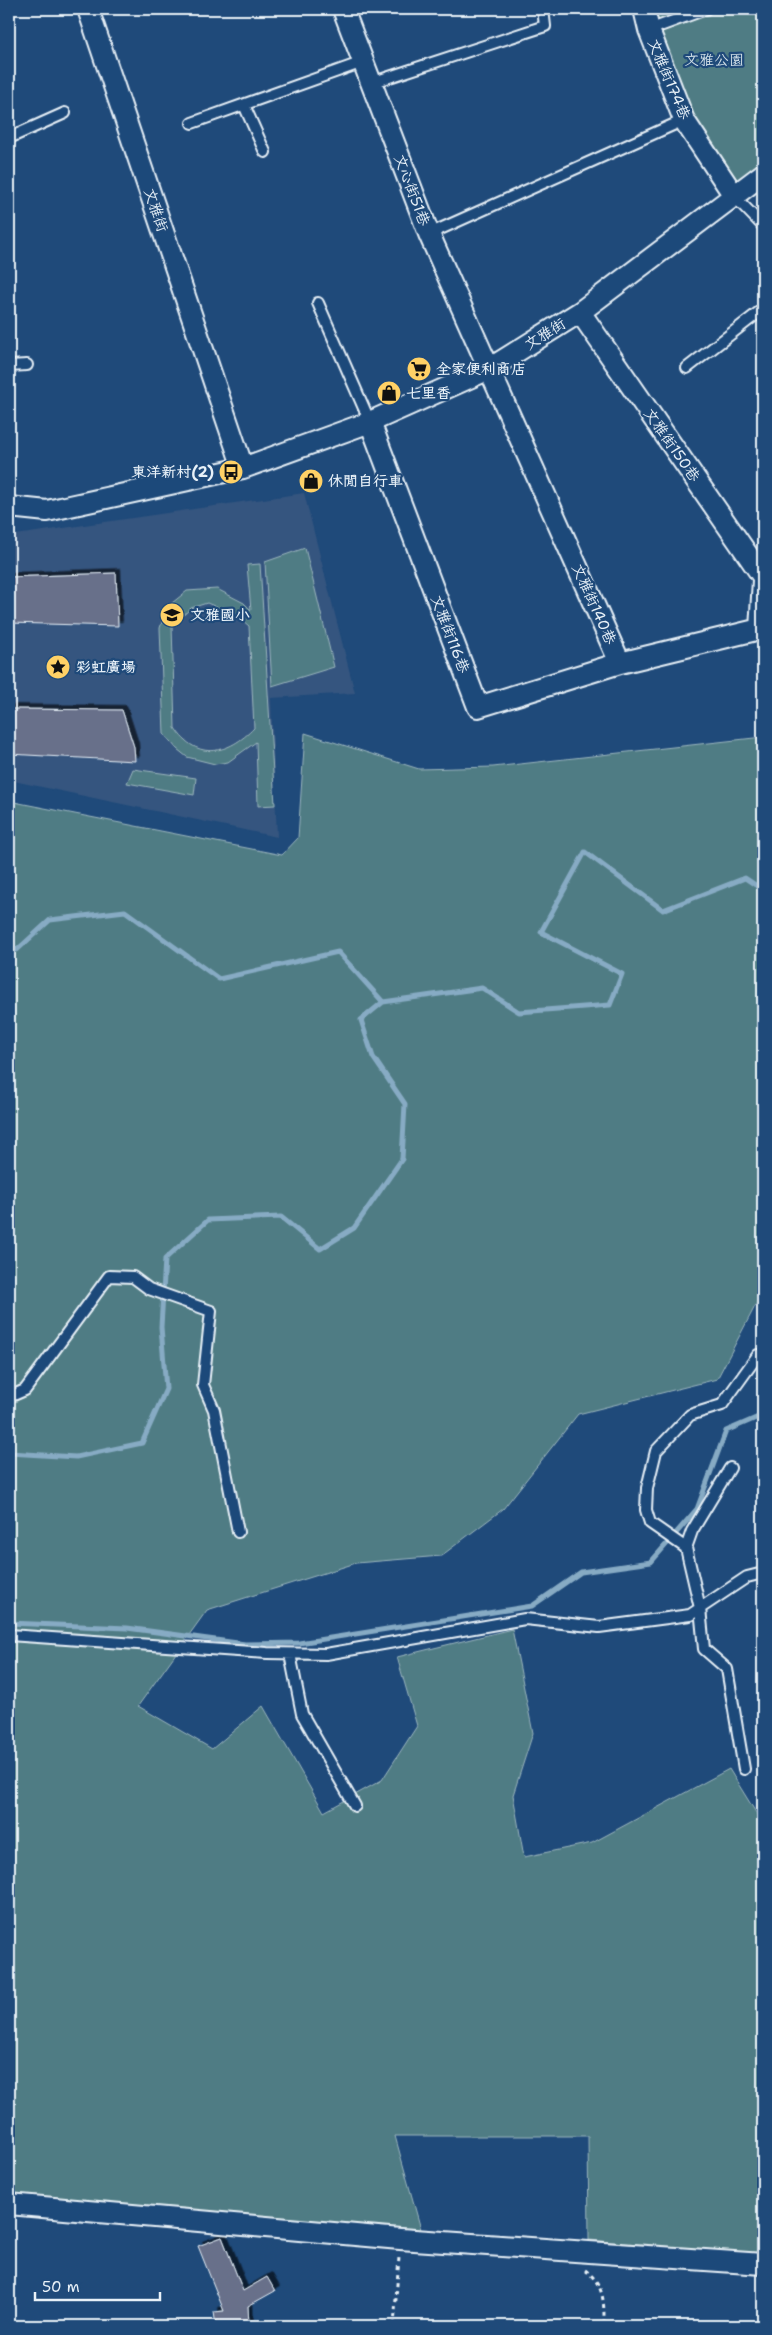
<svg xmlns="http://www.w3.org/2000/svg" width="772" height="2335" viewBox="0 0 772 2335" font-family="'Shantell Sans','LXGW WenKai TC',sans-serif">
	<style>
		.built { fill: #35557f }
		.green { fill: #507c84; stroke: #9cb6be; fill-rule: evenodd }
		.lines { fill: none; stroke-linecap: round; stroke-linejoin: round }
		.stream { stroke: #87abc4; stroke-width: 5 }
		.building { fill: #68708a; stroke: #e8f1f8; filter: url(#shadow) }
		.service-casing { stroke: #e8f1f8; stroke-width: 14 }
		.minor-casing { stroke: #e8f1f8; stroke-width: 24 }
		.path { stroke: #e8f1f8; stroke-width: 3; stroke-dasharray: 4 4; stroke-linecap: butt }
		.service { stroke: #1f4a7a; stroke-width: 10 }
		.minor { stroke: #1f4a7a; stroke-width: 20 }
		.labels { text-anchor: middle; stroke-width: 4.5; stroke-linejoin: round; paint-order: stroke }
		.park-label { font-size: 15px; fill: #d1dfe7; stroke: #1f4a7a }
		.street-label { font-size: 15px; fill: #e8f1f8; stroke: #1f4a7a }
		.poi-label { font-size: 15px; font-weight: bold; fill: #e8f1f8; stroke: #1f4a7a; text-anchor: start }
	</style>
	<defs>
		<filter id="shadow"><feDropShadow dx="4.5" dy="-4.5" stdDeviation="0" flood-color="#0009"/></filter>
	</defs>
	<rect width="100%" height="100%" fill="#1f4a7a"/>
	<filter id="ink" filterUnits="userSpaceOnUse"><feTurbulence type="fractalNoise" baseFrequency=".02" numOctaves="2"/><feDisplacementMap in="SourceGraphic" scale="10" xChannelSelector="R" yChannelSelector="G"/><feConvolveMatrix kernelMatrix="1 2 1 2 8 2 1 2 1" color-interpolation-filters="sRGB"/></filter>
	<g filter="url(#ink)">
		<!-- built -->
		<path class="built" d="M304 493 355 693 271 698 277 837 9 780V536Z"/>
		<!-- green -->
		<path class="green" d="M673 9H763V160L737 182 698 134 644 21Z
			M305 548 334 667 272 686 265 562Z
			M260 564 275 805 258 806 256 742 228 762 215 764 187 757 177 749 164 734 160 628 167 607 187 591 217 589 244 603 251 610 247 565ZM207 603 236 615 249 626 254 728C229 754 197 762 175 728L172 626 191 608Z
			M305 733 419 769 493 767 763 737V1291L717 1379 578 1414 503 1509 441 1556 356 1563 207 1610 138 1706 212 1749 263 1706 324 1812 382 1780 417 1726 397 1657 512 1629 533 1733 513 1795 524 1857 592 1843 729 1769 763 1824V2254L589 2240 588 2136H395L422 2233 9 2194V801L282 855 298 838Z
			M133 769 196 778 194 795 127 783Z"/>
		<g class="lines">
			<!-- stream -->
			<path class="stream" d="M9 946 17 950 50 920 125 911 219 979 338 952 383 1002 482 988 519 1012 610 1005 622 974 541 932 585 852 663 910 745 878 763 890
				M9 1453 76 1457 142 1443 166 1389 161 1327 165 1259 208 1220 281 1217 320 1249 354 1228 402 1159 405 1104 373 1057 361 1020 383 1002
				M9 1623 127 1628 245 1644 299 1643 532 1606 581 1572 651 1562 697 1509 726 1431 763 1415"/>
		</g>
		<!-- building -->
		<path class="building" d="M116 573 118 626 9 623V577Z
			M9 709 122 710 134 747 135 761 9 754Z
			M222 2237 243 2291 267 2277 275 2291 248 2306 249 2326H216L214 2312 224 2311 198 2246Z"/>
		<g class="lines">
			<defs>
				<path id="service" d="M649 30 706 9
					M371 83 545 26 543 9
					M244 105 265 152
					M192 123 363 62
					M9 138 65 113
					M735 197 763 226
					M429 234 684 120
					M318 303 370 422
					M9 366 27 365
					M687 368 763 309
					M9 1397 25 1390 109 1276 133 1277 149 1289 211 1311 203 1385 214 1410 238 1532
					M730 1468 692 1531 686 1548 700 1608 704 1649 727 1669 744 1769
					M686 1548 650 1523 646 1510 647 1488 656 1451 690 1415 722 1405 758 1355
					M9 1635 267 1653 326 1654 525 1619 599 1627 690 1615 747 1577 763 1573
					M290 1654 302 1714 355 1806"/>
				<path id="minor" d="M88 9 243 468
					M343 9 429 234 620 663 760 629 763 580
					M644 9 649 30 684 120 735 197
					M580 312 763 577
					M370 422 478 707 620 663
					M9 507 47 511 243 468 370 422 489 369 580 312 763 174
					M9 2204 400 2239 763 2264"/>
			</defs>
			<!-- service casing -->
			<use href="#service" class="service-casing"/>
			<!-- minor casing -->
			<use href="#minor" class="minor-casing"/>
			<!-- path -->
			<path class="path" d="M585 2270C605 2285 604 2303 604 2326
				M394 2326 399 2257"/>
			<!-- service -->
			<use href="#service" class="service"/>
			<!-- minor -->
			<use href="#minor" class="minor"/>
		</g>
	</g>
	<!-- icons -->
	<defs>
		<symbol id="supermarket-disc" viewBox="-11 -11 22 22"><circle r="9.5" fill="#ffd166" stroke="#1f4a7a"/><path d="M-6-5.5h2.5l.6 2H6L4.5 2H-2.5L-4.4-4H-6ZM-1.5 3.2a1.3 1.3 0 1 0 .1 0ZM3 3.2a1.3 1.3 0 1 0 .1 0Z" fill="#111"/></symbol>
		<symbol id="shop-disc" viewBox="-11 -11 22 22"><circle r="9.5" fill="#ffd166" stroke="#1f4a7a"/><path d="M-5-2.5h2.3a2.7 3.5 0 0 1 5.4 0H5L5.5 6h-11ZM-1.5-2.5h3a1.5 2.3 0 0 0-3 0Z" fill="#111"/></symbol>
		<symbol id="bus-disc" viewBox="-11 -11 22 22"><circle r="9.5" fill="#ffd166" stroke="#1f4a7a"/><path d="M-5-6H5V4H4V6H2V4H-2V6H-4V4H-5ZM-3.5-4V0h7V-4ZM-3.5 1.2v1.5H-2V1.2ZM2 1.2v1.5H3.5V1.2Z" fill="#111"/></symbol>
		<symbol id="school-disc" viewBox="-11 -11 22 22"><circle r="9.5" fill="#ffd166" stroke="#1f4a7a"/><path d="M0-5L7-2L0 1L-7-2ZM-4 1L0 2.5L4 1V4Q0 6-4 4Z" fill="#111"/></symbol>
		<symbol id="sight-disc" viewBox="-11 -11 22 22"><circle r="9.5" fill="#ffd166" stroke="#1f4a7a"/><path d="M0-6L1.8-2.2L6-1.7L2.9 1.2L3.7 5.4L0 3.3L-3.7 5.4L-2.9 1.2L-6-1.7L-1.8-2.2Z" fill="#111"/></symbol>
	</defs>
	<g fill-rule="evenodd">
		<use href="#supermarket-disc" x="405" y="355" width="28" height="28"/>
		<use href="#shop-disc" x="375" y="379" width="28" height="28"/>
		<use href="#bus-disc" x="217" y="458" width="28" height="28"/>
		<use href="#shop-disc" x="297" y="467" width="28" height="28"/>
		<use href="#school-disc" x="158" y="601" width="28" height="28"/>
		<use href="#sight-disc" x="44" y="653" width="28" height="28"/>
	</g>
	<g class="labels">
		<!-- park labels -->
		<g class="park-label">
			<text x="714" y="65">文雅公園</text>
		</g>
		<!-- street labels -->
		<g class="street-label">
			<text transform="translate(669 79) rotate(67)" y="5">文雅街174巷</text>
			<text transform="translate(412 190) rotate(69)" y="5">文心街51巷</text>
			<text transform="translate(156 210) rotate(71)" y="5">文雅街</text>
			<text transform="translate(545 334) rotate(-32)" y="5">文雅街</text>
			<text transform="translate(672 445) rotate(55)" y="5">文雅街150巷</text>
			<text transform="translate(594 604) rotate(66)" y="5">文雅街140巷</text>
			<text transform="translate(450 634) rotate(69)" y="5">文雅街116巷</text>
		</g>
		<!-- poi labels -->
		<g class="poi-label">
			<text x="436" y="374">全家便利商店</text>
			<text x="406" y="398">七里香</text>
			<text x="214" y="477" text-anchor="end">東洋新村(2)</text>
			<text x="328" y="486">休閒自行車</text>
			<text x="190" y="620">文雅國小</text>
			<text x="76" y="672">彩虹廣場</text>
		</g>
	</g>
	<!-- margin -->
	<rect width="772" height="2335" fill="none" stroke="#1f4a7a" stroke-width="30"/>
	<rect x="15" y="15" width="742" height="2305" fill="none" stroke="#e8f1f8" stroke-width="2" filter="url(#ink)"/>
	<!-- scale -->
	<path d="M35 2292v8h125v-8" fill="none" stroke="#e8f1f8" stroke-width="2.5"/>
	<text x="42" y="2292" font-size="15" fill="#e8f1f8" stroke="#1f4a7a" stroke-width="4" paint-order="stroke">50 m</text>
</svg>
